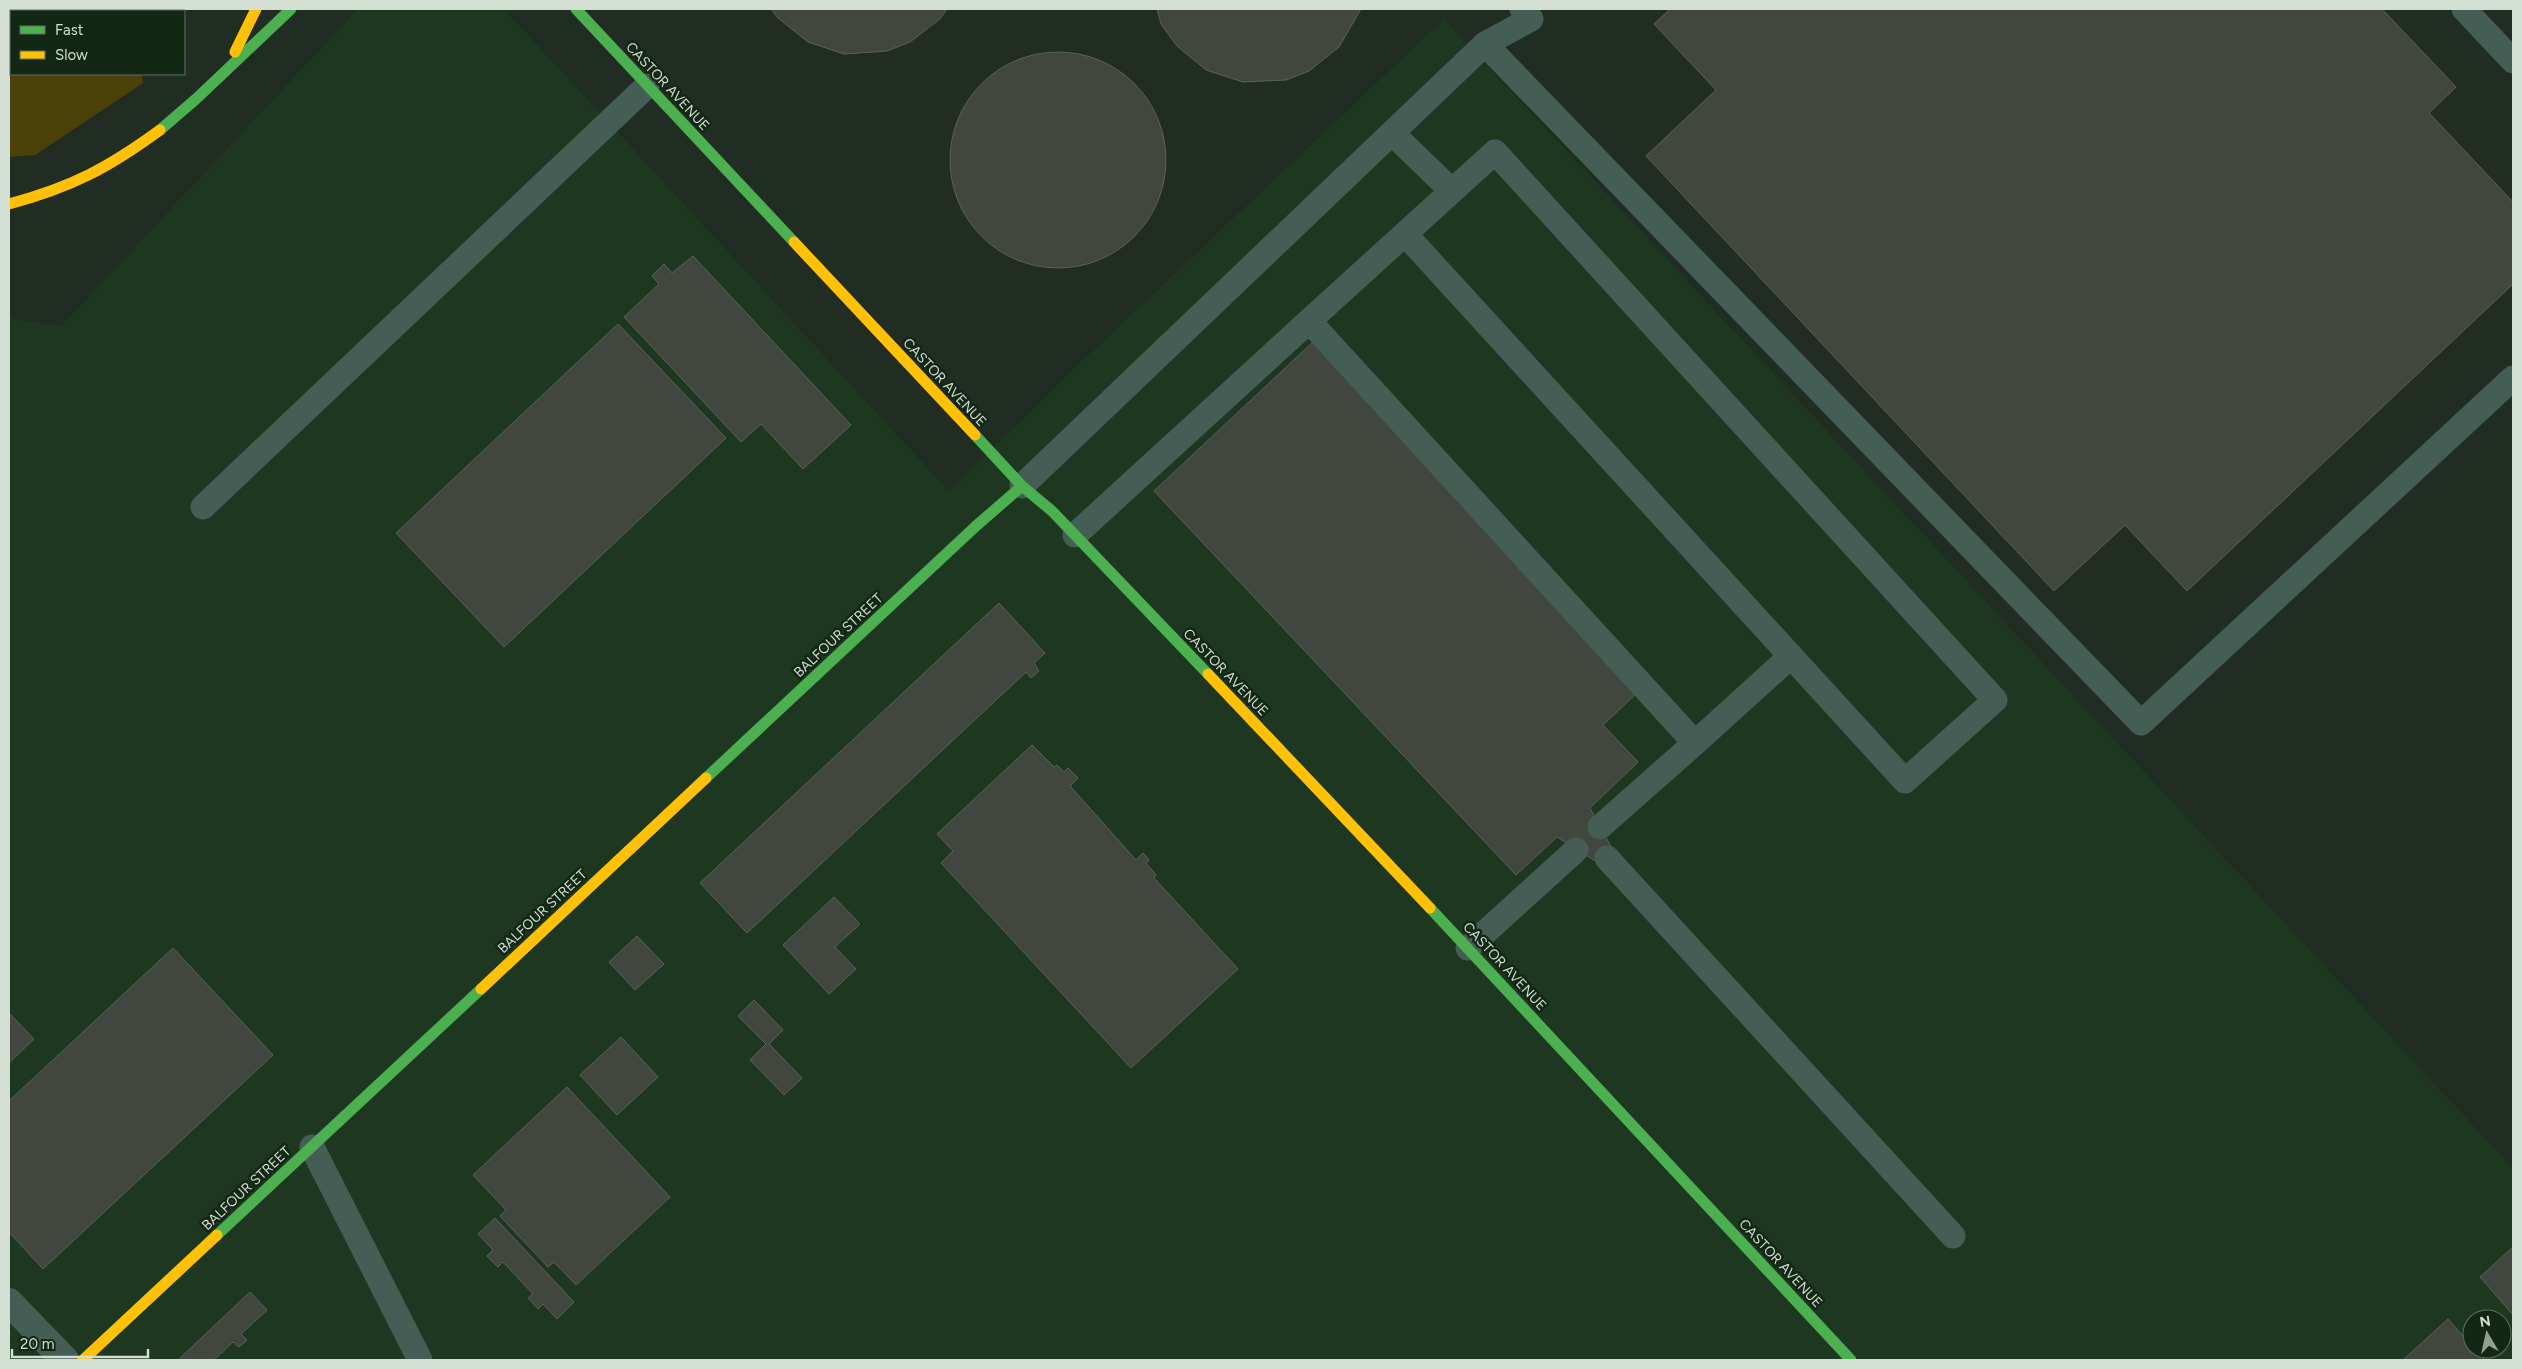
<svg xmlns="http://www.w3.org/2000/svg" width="2522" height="1369" viewBox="0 0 2522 1369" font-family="Figtree,sans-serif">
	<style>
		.built { fill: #1e3721; fill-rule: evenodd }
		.green { fill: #4c4209 }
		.building { fill: #41473e; stroke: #5b6258 }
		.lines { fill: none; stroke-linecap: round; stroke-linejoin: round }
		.lane { stroke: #445d55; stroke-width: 25 }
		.street { stroke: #445d55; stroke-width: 28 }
		.fast { stroke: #4caf50; stroke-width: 11 }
		.slow { stroke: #ffc107; stroke-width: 11 }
		.labels { text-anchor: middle; stroke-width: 5; stroke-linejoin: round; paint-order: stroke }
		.street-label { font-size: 14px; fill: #d2dfd2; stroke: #132715 }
	</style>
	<rect width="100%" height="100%" fill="#212c22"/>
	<!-- built -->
	<path class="built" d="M358 9H504L949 491 1062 380 1444 19 2513 1168V1360H9V318L61 326ZM2472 1319H2502V1349H2472Z"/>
	<!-- green -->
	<path class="green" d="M9 9H162L160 11H11V74H142L143 83 35 155 9 157Z"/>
	<!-- building -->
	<path class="building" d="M771 9H947L940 19 910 42 887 51 844 54 808 42 778 18Z
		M1157 9H1361L1339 47 1309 71 1286 80 1243 82 1206 70 1177 46 1161 24Z
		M1670 9H2382L2456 87 2429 113 2513 202V284L2187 591 2125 525 2054 591 1646 156 1716 90 1654 24Z
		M950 160a108 108 0 1 1 216 0a108 108 0 1 1-216 0Z
		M693 256 851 425 803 469 761 424 741 442 624 317 659 284 652 276 664 264 672 273Z
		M618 324 726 438 504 647 396 533Z
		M1313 342 1640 690 1603 725 1638 762 1590 808 1614 852 1600 864 1557 837 1516 875 1154 491Z
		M999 603 1045 653 1034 663 1039 671 1031 678 1026 672 747 933 700 883Z
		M1032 745 1054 767 1057 765 1064 772 1068 768 1078 778 1070 786 1136 860 1143 853 1149 860 1146 863 1156 875 1154 878 1238 969 1131 1068 941 863 953 851 937 834Z
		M834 897 860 924 835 947 856 969 829 994 783 945Z
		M637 936 664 964 635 990 609 962Z
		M173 948 273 1055 43 1269 9 1232V1101Z
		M754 1000 783 1030 769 1044 802 1078 784 1095 750 1060 766 1044 738 1016Z
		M9 1013 34 1039 9 1063Z
		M621 1037 658 1077 617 1115 580 1075Z
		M567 1087 670 1197 576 1285 554 1262 548 1267 500 1216 506 1210 473 1175Z
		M495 1218 574 1302 557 1319 543 1304 538 1309 528 1298 533 1294 503 1262 498 1267 487 1256 493 1250 478 1234Z
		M2513 1247V1315L2480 1277Z
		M250 1292 267 1310 241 1334 247 1340 239 1347 233 1342 214 1360H178Z
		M2448 1319 2472 1346V1349H2475L2485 1360H2403Z"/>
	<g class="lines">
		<!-- lane -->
		<path class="lane" d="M2464 9 2513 61
			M1485 44 2141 723 2513 378
			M1392 133 1452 191
			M1405 234 1905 781 1995 700 1495 152 1309 321 1695 743 1600 827
			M1022 486 1485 44 1531 19 1522 9
			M203 507 647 86
			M1075 535 1309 321
			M1695 743 1791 656
			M1607 858 1953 1236
			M1468 948 1576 850
			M312 1147 420 1360"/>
		<!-- street -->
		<path class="street" d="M9 1302 65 1360"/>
		<!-- fast -->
		<path class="fast" d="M576 9 794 242
			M160 130 196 99 291 9
			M975 435 1022 486 1052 511 1208 674
			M706 778 976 526 1022 486
			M1430 908 1851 1360
			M217 1235 481 989"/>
		<!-- slow -->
		<path class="slow" d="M235 52 256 9
			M9 204C72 187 108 168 160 130
			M794 242 975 435
			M1208 674 1430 908
			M481 989 706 778
			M83 1360 217 1235"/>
	</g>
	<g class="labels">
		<!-- street labels -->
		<g class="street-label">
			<text transform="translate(668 86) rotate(47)" y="5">CASTOR AVENUE</text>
			<text transform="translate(945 382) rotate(47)" y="5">CASTOR AVENUE</text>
			<text transform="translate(838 635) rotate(-43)" y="5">BALFOUR STREET</text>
			<text transform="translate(1226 672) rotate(46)" y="5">CASTOR AVENUE</text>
			<text transform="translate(542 911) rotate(-43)" y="5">BALFOUR STREET</text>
			<text transform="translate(1505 966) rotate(47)" y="5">CASTOR AVENUE</text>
			<text transform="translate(246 1188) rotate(-43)" y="5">BALFOUR STREET</text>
			<text transform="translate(1781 1263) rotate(47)" y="5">CASTOR AVENUE</text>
		</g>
	</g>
	<!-- border -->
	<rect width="2522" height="1369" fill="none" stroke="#d2dfd2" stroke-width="20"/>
	<!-- legend -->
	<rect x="10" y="10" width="175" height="65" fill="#132715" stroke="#5f7161"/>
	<rect x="20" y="26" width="25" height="8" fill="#4caf50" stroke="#5f7161"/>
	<text x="55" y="35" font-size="15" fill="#d2dfd2">Fast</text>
	<rect x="20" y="51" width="25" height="8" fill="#ffc107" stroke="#5f7161"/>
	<text x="55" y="60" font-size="15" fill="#d2dfd2">Slow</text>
	<!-- north arrow -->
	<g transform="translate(2487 1334) rotate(351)"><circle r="24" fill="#132715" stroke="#5f7161"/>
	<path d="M0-4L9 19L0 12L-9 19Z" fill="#94a094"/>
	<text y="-8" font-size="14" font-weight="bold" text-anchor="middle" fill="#d2dfd2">N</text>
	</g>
	<!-- scale -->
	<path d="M12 1349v8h136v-8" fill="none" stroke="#d2dfd2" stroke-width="2.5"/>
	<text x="20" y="1349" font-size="15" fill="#d2dfd2" stroke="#132715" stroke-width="4" paint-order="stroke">20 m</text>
</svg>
